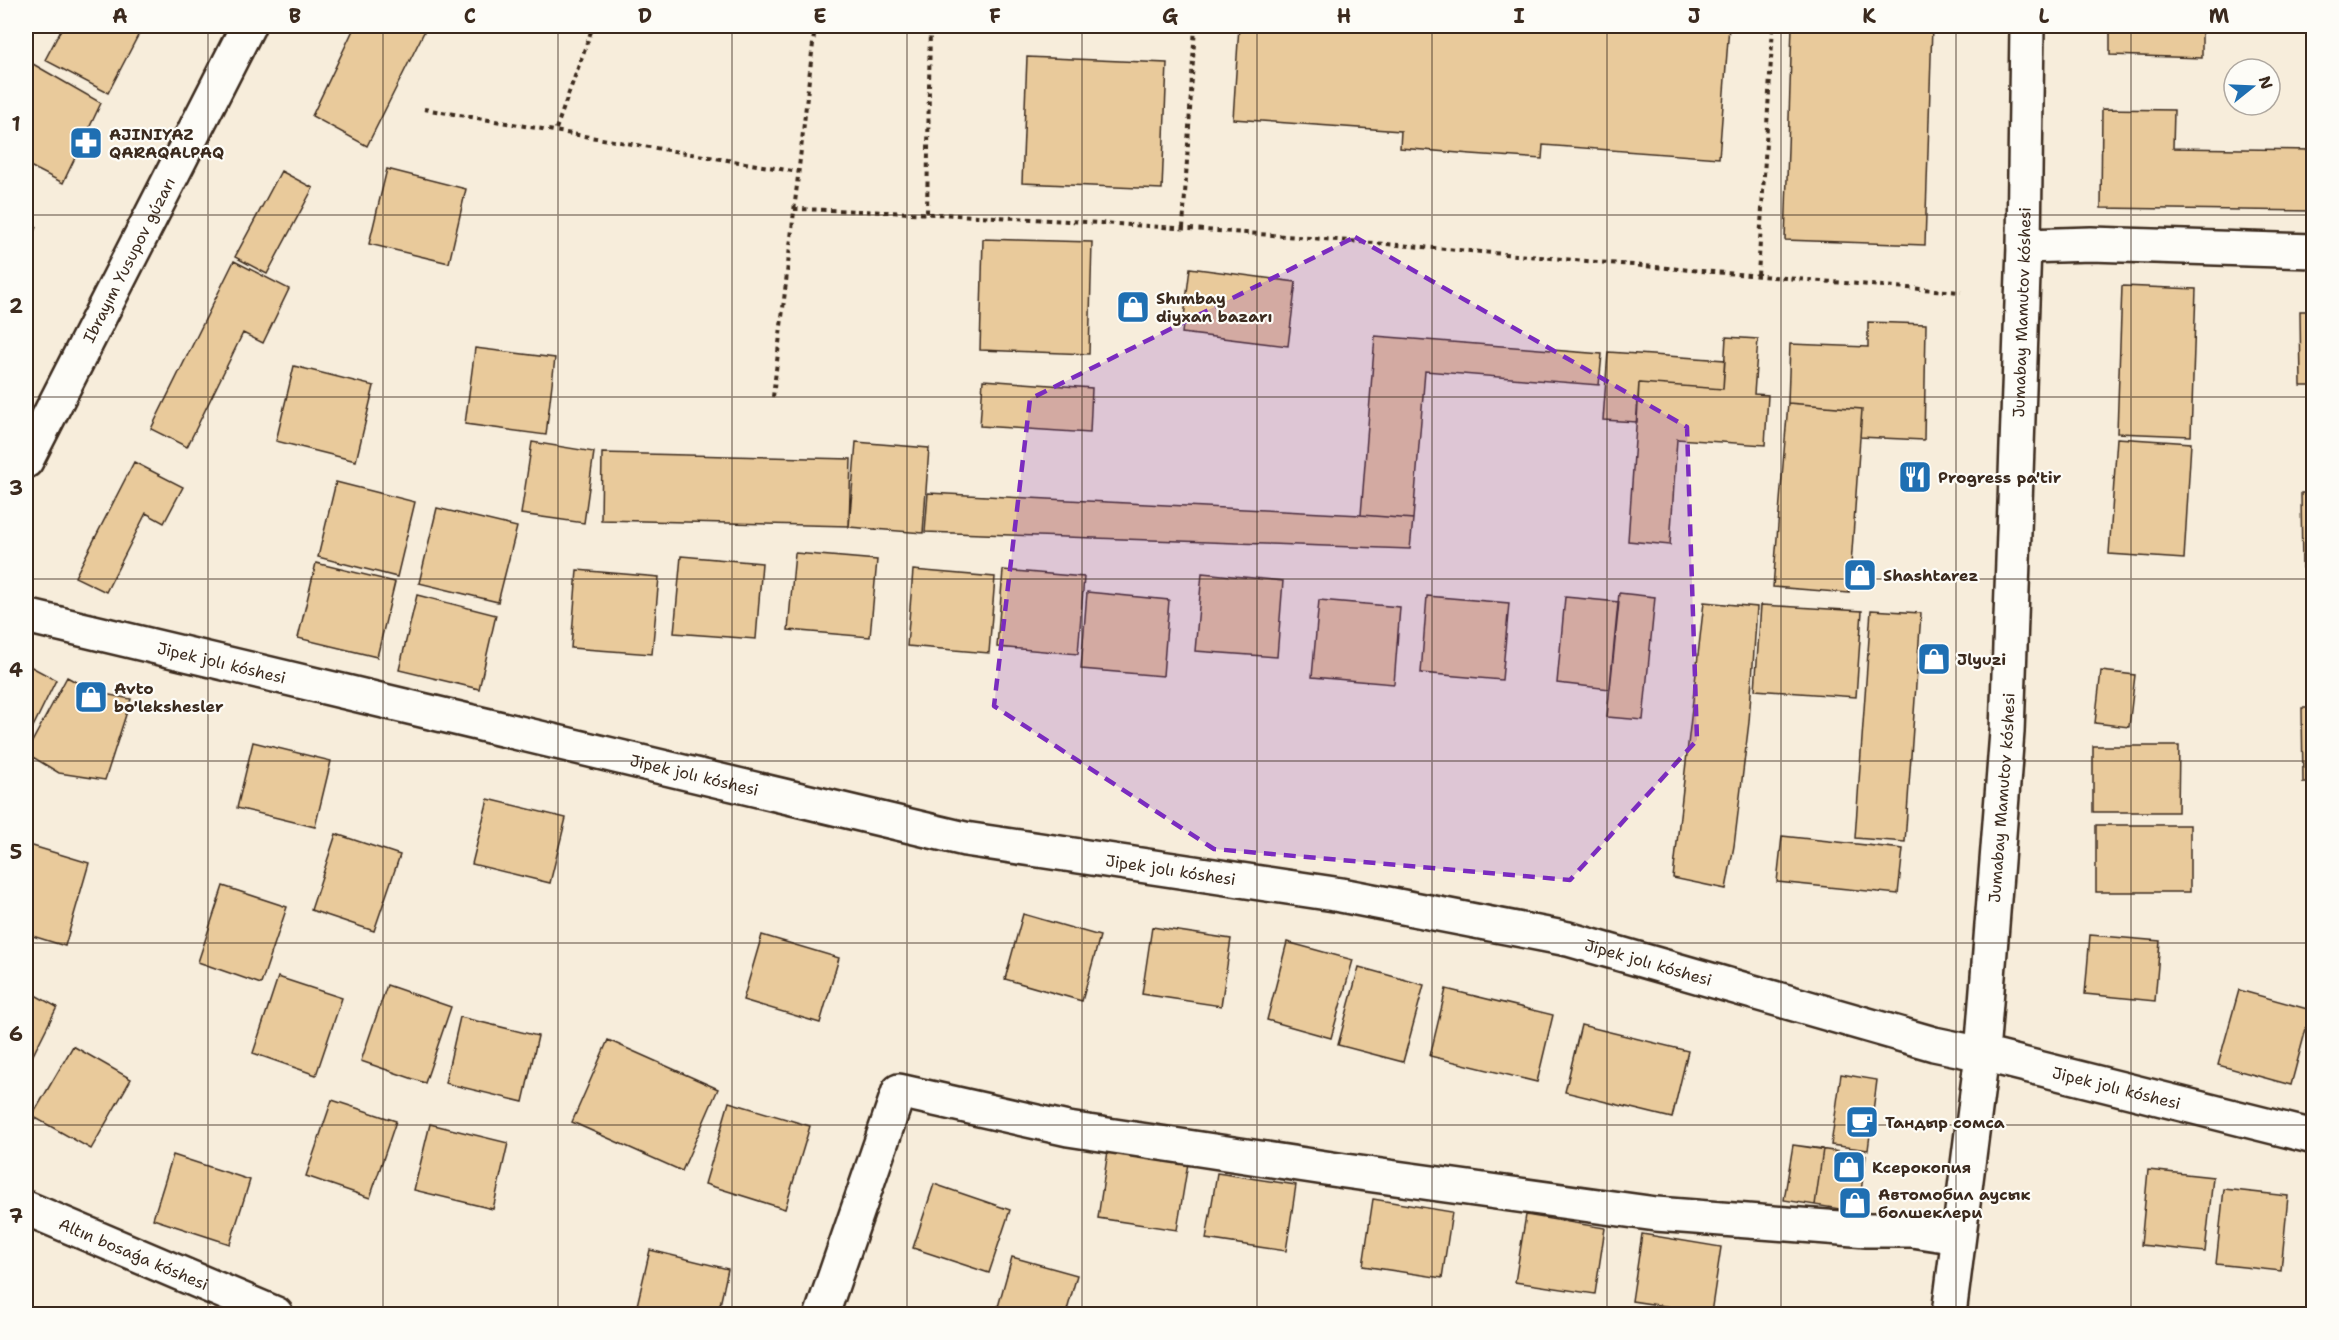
<svg xmlns="http://www.w3.org/2000/svg" width="2339" height="1340" viewBox="0 0 2339 1340" font-family="'Shantell Sans',sans-serif">
	<style>
		.building { fill: #e9ca9b; stroke: #3b2a1e; stroke-width: 1.5 }
		.lines { fill: none; stroke-linecap: round; stroke-linejoin: round }
		.minor-casing { stroke: #3b2a1e; stroke-width: 38 }
		.major-casing { stroke: #3b2a1e; stroke-width: 38 }
		.path { stroke: #3b2a1e; stroke-width: 4; stroke-dasharray: 4.5 4.5; stroke-linecap: butt }
		.minor { stroke: #fdfcf7; stroke-width: 33 }
		.major { stroke: #fdfcf7; stroke-width: 33 }
		.marked { fill: #7b2cbf; fill-opacity: 0.2; stroke: #7b2cbf; stroke-width: 4.5; stroke-dasharray: 12 8; stroke-linejoin: round }
		.grid { fill: none; stroke: #3b2a1e; stroke-width: 1.5; stroke-opacity: 0.55 }
		.labels { text-anchor: middle; stroke-width: 4.5; stroke-linejoin: round; paint-order: stroke }
		.poi-label { font-size: 16px; font-weight: bold; fill: #3b2a1e; stroke: #fdfcf7; text-anchor: start }
		.street-label { font-size: 16px; fill: #3b2a1e; stroke: #fdfcf7 }
		.neatline { fill: none; stroke: #3b2a1e; stroke-width: 2 }
		.grid-label { font-size: 20px; text-anchor: middle; font-weight: bold; fill: #3b2a1e }
	</style>
	<rect width="100%" height="100%" fill="#f7eddb"/>
	<filter id="ink" filterUnits="userSpaceOnUse"><feTurbulence type="fractalNoise" baseFrequency=".0167" numOctaves="2"/><feDisplacementMap in="SourceGraphic" scale="12" xChannelSelector="R" yChannelSelector="G"/><feConvolveMatrix kernelMatrix="1 2 1 2 8 2 1 2 1" color-interpolation-filters="sRGB"/></filter>
	<g filter="url(#ink)">
		<!-- building -->
		<path class="building" d="M63 26H143L108 93 45 60Z
			M355 26H427L367 146 312 116Z
			M1239 26H1729L1719 158 1543 145 1542 159 1471 154 1400 148 1401 131 1233 119Z
			M1792 26H1932L1925 245 1785 240Z
			M2110 26H2202V58L2110 55Z
			M2310 26H2314V80H2309Z
			M1027 57 1167 63 1162 189 1022 183Z
			M26 60 101 103 63 183 26 164Z
			M2102 109 2174 110 2173 148 2314 150V211L2101 208Z
			M387 169 466 189 449 263 369 244Z
			M281 171 313 188 267 274 235 257Z
			M26 222 36 227 26 249Z
			M983 239 1092 242 1089 354 980 350Z
			M234 261 289 289 263 343 243 333 187 447 151 429Z
			M1190 268 1296 282 1288 346 1182 333Z
			M2122 286 2196 289 2191 436 2117 433Z
			M2300 311H2314V386H2301Z
			M1868 322 1926 324 1924 440 1860 437 1862 409 1788 403 1790 344 1868 347Z
			M1375 336 1602 354 1599 385 1425 371 1413 519 1361 515Z
			M1726 337 1758 339 1754 394 1768 395 1765 445 1677 439 1670 545 1628 541 1639 383 1723 389Z
			M475 348 555 358 546 435 465 424Z
			M1608 352 1725 360 1723 389 1639 383 1637 422 1603 420Z
			M294 366 374 386 356 461 276 441Z
			M983 380 1092 388 1090 433 980 426Z
			M1788 403 1862 409 1849 593 1773 587Z
			M2117 438 2191 443 2184 559 2109 554Z
			M532 442 594 452 584 523 521 514Z
			M856 442 929 448 923 533 849 527Z
			M602 453 851 459 849 526 601 520Z
			M134 462 183 487 164 523 146 513 106 592 75 577Z
			M336 482 415 502 397 577 318 557Z
			M928 493 1361 515 1413 519 1410 549 925 532Z
			M2301 493H2314V568H2302Z
			M437 508 517 527 498 602 419 583Z
			M795 553 877 560 870 637 788 630Z
			M681 556 762 563 756 639 674 633Z
			M316 563 395 582 377 657 298 638Z
			M577 570 659 577 652 654 571 648Z
			M913 570 995 577 989 653 907 646Z
			M1003 570 1084 577 1078 654 997 647Z
			M1202 573 1283 581 1277 657 1195 651Z
			M1087 592 1169 600 1163 676 1081 669Z
			M1619 593 1655 597 1643 720 1607 717Z
			M417 595 496 615 479 689 399 670Z
			M1427 596 1509 603 1502 680 1421 673Z
			M1565 597 1619 602 1610 689 1557 683Z
			M1319 600 1400 607 1394 684 1312 677Z
			M1704 602 1757 607 1749 722 1734 846 1726 889 1673 878Z
			M1761 605 1862 611 1856 697 1755 690Z
			M1871 610 1921 613 1905 842 1855 838Z
			M26 664 56 680 26 741Z
			M2101 671 2135 675 2129 727 2095 723Z
			M67 677 94 692 131 699 105 780 59 773 26 753Z
			M2302 708H2314V783H2303Z
			M253 742 331 761 315 827 237 808Z
			M2093 746H2179L2178 812H2093Z
			M488 799 566 818 550 883 472 864Z
			M2096 825H2190V892H2096Z
			M336 834 400 855 374 931 311 910Z
			M1782 836 1903 849 1898 894 1777 882Z
			M26 844 89 863 65 946 26 934Z
			M223 886 287 907 261 984 198 962Z
			M1023 914 1100 936 1082 1001 1005 979Z
			M1152 927 1231 939 1221 1006 1142 994Z
			M762 935 839 958 820 1023 743 1000Z
			M2090 935 2160 941 2155 1001 2085 994Z
			M1287 942 1353 960 1331 1038 1267 1020Z
			M1359 967 1424 985 1403 1062 1338 1045Z
			M278 977 342 998 316 1075 253 1053Z
			M387 985 451 1007 425 1083 361 1061Z
			M1446 989 1553 1015 1537 1082 1430 1056Z
			M26 990 57 1007 26 1069Z
			M2239 990 2311 1010 2291 1085 2218 1065Z
			M460 1017 538 1036 523 1102 445 1083Z
			M1581 1025 1688 1051 1672 1118 1565 1092Z
			M608 1040 718 1089 682 1171 572 1122Z
			M73 1046 131 1079 91 1149 32 1116Z
			M1841 1074 1877 1080 1868 1150 1831 1145Z
			M332 1100 396 1121 370 1198 306 1176Z
			M729 1102 810 1126 785 1209 705 1184Z
			M430 1124 508 1143 493 1209 414 1190Z
			M1793 1145 1866 1156 1858 1212 1784 1200Z
			M1793 1145 1823 1149 1815 1205 1784 1200Z
			M1108 1151 1188 1163 1177 1230 1098 1218Z
			M173 1155 250 1180 230 1244 153 1219Z
			M2148 1170 2213 1177 2205 1252 2141 1245Z
			M1217 1173 1296 1185 1286 1251 1206 1239Z
			M934 1184 1010 1210 989 1273 913 1248Z
			M2224 1189 2288 1196 2281 1271 2216 1264Z
			M1373 1199 1452 1212 1442 1278 1363 1266Z
			M1526 1215 1605 1228 1595 1294 1515 1282Z
			M1642 1234 1721 1247 1711 1313 1632 1301Z
			M650 1250 728 1269 718 1314H635Z
			M1012 1257 1077 1275 1066 1314H996Z"/>
		<g class="lines">
			<defs>
				<g id="minor">
					<path d="M2024 246 2091 244 2314 251"/>
					<path id="s1" d="M26 616 965 839 1341 895 1568 939 1934 1044 1982 1054 2314 1137"/>
					<path id="s2" d="M26 1208 276 1314"/>
					<path d="M822 1314 899 1091 1068 1129 1345 1171 1656 1214 1867 1230H1912L1958 1237"/>
					<path id="s3" d="M1949 1314 1982 1054 2007 732 2024 246 2027 26"/>
				</g>
				<g id="major">
					<path id="s4" d="M26 461 248 26"/>
				</g>
			</defs>
			<!-- minor casing -->
			<use href="#minor" class="minor-casing"/>
			<!-- major casing -->
			<use href="#major" class="major-casing"/>
			<!-- path -->
			<path class="path" d="M424 109 798 172
				M556 129 593 26
				M794 209C1184 219 1572 263 1961 292
				M927 213 930 26
				M1183 228 1195 26
				M1758 275 1773 26
				M773 397 815 26"/>
			<!-- minor -->
			<use href="#minor" class="minor"/>
			<!-- major -->
			<use href="#major" class="major"/>
		</g>
	</g>
	<!-- marked area -->
	<path class="marked" d="M1355 237 1687 427 1697 740 1570 880 1214 849 994 706 1030 399Z"/>
	<!-- grid -->
	<path class="grid" d="M208 26V1314M383 26V1314M558 26V1314M732 26V1314M907 26V1314M1082 26V1314M1257 26V1314M1432 26V1314M1607 26V1314M1781 26V1314M1956 26V1314M2131 26V1314M26 215H2314M26 397H2314M26 579H2314M26 761H2314M26 943H2314M26 1125H2314"/>
	<!-- icons -->
	<defs>
		<symbol id="pharmacy-square" viewBox="-11 -11 22 22"><rect x="-9" y="-9" width="18" height="18" rx="4" fill="#1f6fb2" stroke="#fdfcf7"/><path d="M-2-6h4v4h4v4h-4v4h-4v-4h-4v-4h4Z" fill="#fff"/></symbol>
		<symbol id="shop-square" viewBox="-11 -11 22 22"><rect x="-9" y="-9" width="18" height="18" rx="4" fill="#1f6fb2" stroke="#fdfcf7"/><path d="M-5-2.5h2.3a2.7 3.5 0 0 1 5.4 0H5L5.5 6h-11ZM-1.5-2.5h3a1.5 2.3 0 0 0-3 0Z" fill="#fff"/></symbol>
		<symbol id="restaurant-square" viewBox="-11 -11 22 22"><rect x="-9" y="-9" width="18" height="18" rx="4" fill="#1f6fb2" stroke="#fdfcf7"/><path d="M-5-6h1v4h1v-4h1v4h1v-4h1v5L-1.5 .5V6h-2V.5L-5-1ZM5-6V6H3V1.5H1.5Q1.5-4 5-6Z" fill="#fff"/></symbol>
		<symbol id="cafe-square" viewBox="-11 -11 22 22"><rect x="-9" y="-9" width="18" height="18" rx="4" fill="#1f6fb2" stroke="#fdfcf7"/><path d="M-5.5-4.5H6V0H3Q3 3.5 0 3.5H-2.5Q-5.5 3.5-5.5 0ZM3-3.2v2h1.7v-2ZM-6 4.5H4V6H-6Z" fill="#fff"/></symbol>
	</defs>
	<g fill-rule="evenodd">
		<use href="#pharmacy-square" x="67" y="124" width="38" height="38"/>
		<use href="#shop-square" x="1114" y="288" width="38" height="38"/>
		<use href="#restaurant-square" x="1896" y="458" width="38" height="38"/>
		<use href="#shop-square" x="1841" y="556" width="38" height="38"/>
		<use href="#shop-square" x="1915" y="640" width="38" height="38"/>
		<use href="#shop-square" x="72" y="678" width="38" height="38"/>
		<use href="#cafe-square" x="1843" y="1103" width="38" height="38"/>
		<use href="#shop-square" x="1830" y="1148" width="38" height="38"/>
		<use href="#shop-square" x="1836" y="1184" width="38" height="38"/>
	</g>
	<g class="labels">
		<!-- poi labels -->
		<g class="poi-label">
			<text x="109" y="140">AJINIYAZ<tspan x="109" dy="18">QARAQALPAQ</tspan></text>
			<text x="1156" y="304">Shımbay<tspan x="1156" dy="18">diyxan bazarı</tspan></text>
			<text x="1938" y="483">Progress pa'tir</text>
			<text x="1883" y="581">Shashtarez</text>
			<text x="1957" y="665">Jlyuzi</text>
			<text x="114" y="694">Avto<tspan x="114" dy="18">bo'lekshesler</tspan></text>
			<text x="1885" y="1128">Тандыр сомса</text>
			<text x="1872" y="1173">Ксерокопия</text>
			<text x="1878" y="1200">Автомобил аусык<tspan x="1878" dy="18">болшеклери</tspan></text>
		</g>
		<!-- street labels -->
		<g class="street-label">
			<text dy="6" stroke="none"><textPath href="#s4" startOffset="226">Ibrayım Yusupov gúzarı</textPath></text>
			<text dy="6" stroke="none"><textPath href="#s3" startOffset="1005">Jumabay Mamutov kóshesi</textPath></text>
			<text dy="6" stroke="none"><textPath href="#s1" startOffset="201">Jipek jolı kóshesi</textPath></text>
			<text dy="6" stroke="none"><textPath href="#s1" startOffset="687">Jipek jolı kóshesi</textPath></text>
			<text dy="6" stroke="none"><textPath href="#s3" startOffset="519">Jumabay Mamutov kóshesi</textPath></text>
			<text dy="6" stroke="none"><textPath href="#s1" startOffset="1173">Jipek jolı kóshesi</textPath></text>
			<text dy="6" stroke="none"><textPath href="#s1" startOffset="1660">Jipek jolı kóshesi</textPath></text>
			<text dy="6" stroke="none"><textPath href="#s1" startOffset="2145">Jipek jolı kóshesi</textPath></text>
			<text dy="6" stroke="none"><textPath href="#s2" startOffset="117">Altın bosaǵa kóshesi</textPath></text>
		</g>
	</g>
	<!-- margin -->
	<rect width="2339" height="1340" fill="none" stroke="#fdfcf7" stroke-width="66"/>
	<!-- north arrow -->
	<g transform="translate(2252 87) rotate(72)"><circle r="28" fill="#fdfcf7" stroke="#afa8a0" stroke-width="1.5"/>
	<path d="M0-4.5L10 22L0 15L-10 22Z" fill="#1f6fb2"/>
	<text y="-9" font-size="16" font-weight="bold" text-anchor="middle" fill="#3b2a1e">N</text>
	</g>
	<rect x="33" y="33" width="2273" height="1274" class="neatline"/>
	<g class="grid-label">
		<text x="120" y="23">A</text>
		<text x="295" y="23">B</text>
		<text x="470" y="23">C</text>
		<text x="645" y="23">D</text>
		<text x="820" y="23">E</text>
		<text x="995" y="23">F</text>
		<text x="1170" y="23">G</text>
		<text x="1344" y="23">H</text>
		<text x="1519" y="23">I</text>
		<text x="1694" y="23">J</text>
		<text x="1869" y="23">K</text>
		<text x="2044" y="23">L</text>
		<text x="2219" y="23">M</text>
		<text x="16" y="131">1</text>
		<text x="16" y="313">2</text>
		<text x="16" y="495">3</text>
		<text x="16" y="677">4</text>
		<text x="16" y="859">5</text>
		<text x="16" y="1041">6</text>
		<text x="16" y="1223">7</text>
	</g>
</svg>
